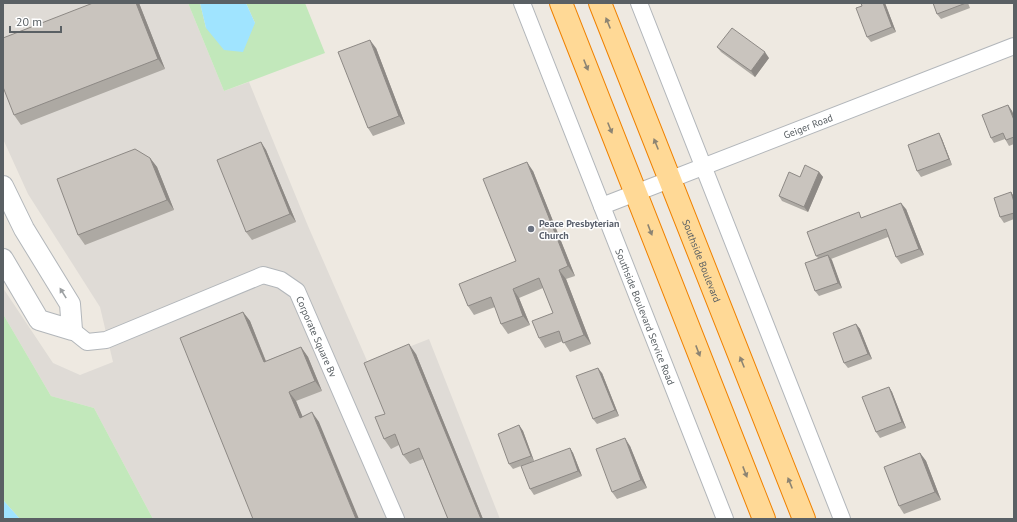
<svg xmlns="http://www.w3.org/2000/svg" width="1017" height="522" viewBox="0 0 1017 522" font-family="'PT Sans',sans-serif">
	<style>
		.industrial { fill: #dfdbd6 }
		.green { fill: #c2e8bb }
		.water { fill: #a0e4ff }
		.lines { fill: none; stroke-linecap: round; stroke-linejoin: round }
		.minor-casing { stroke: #b2b6ba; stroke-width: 18 }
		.tertiary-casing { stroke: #b2b6ba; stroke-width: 22 }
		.trunk-casing { stroke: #ef8100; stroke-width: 24 }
		.minor { stroke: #fff; stroke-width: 16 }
		.tertiary { stroke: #fff; stroke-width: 20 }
		.trunk { stroke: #ffd996; stroke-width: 22 }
		.wall { fill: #ada9a3 }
		.shaded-wall { fill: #8d8985 }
		.building { fill: #c9c4be; stroke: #8d8985 }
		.oneway { fill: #8c8473 }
		.oneway2 { fill: #9ca0a2 }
		.worship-dot { fill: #6b7280; stroke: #fff; stroke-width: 1.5 }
		.labels { text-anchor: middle; stroke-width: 3; stroke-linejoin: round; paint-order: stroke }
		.street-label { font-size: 10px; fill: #5a6064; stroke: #fff }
		.worship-label { font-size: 10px; font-weight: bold; fill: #5b616d; stroke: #fff; text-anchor: start }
	</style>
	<rect width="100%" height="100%" fill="#eee9e1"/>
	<!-- industrial -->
	<path class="industrial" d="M3 3H188L224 91 249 82 308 226 368 363 429 339 500 519H153L94 408 51 396 3 314V288L53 363 80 375 113 362 100 307 28 194 3 139Z"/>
	<!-- green -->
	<path class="green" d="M188 3H200L206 28 255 23 246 3H305L325 53 224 91Z
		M3 314 51 396 94 408 153 519H20L3 500Z"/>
	<!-- water -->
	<path class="water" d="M200 3H246L255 23 243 52 224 50 206 28Z
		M3 500 20 519H3Z"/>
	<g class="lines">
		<defs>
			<g id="minor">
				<path id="s1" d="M522 3 725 519"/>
				<path d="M639 3 842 519"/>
				<path id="s2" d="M602 206 1014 46"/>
				<path id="s3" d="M72 330 87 342 106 340 263 275 281 280 297 291 396 519"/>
			</g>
			<path id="tertiary" d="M3 186 24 229 70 304 72 330 39 320 3 259"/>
			<g id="trunk">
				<path d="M561 3 764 519"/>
				<path id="s4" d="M600 3 804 519"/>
			</g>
		</defs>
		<!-- minor casing -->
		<use href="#minor" class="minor-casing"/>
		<!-- tertiary casing -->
		<use href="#tertiary" class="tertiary-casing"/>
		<!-- trunk casing -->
		<use href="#trunk" class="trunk-casing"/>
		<!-- minor -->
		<use href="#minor" class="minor"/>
		<!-- tertiary -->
		<use href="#tertiary" class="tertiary"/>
		<!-- trunk -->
		<use href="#trunk" class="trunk"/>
	</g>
	<!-- wall -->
	<path class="wall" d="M139 3 165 69 21 125 14 115Z
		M885 3 896 32 871 42 867 37Z
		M933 3H968L970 8 941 19 937 14Z
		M717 47 769 58 755 77 721 52Z
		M376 48 405 124 373 136 368 128Z
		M1008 105 1012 111 1014 116V144L1009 146 1005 139 994 143 991 138Z
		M939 133 942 139 952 165 921 177 917 171Z
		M261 142 266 150 296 222 252 240 246 232Z
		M150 158 157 167 174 210 85 245 78 235Z
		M533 171 575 276 566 279 591 344 570 352 563 341 545 348 539 338 553 313 543 288 519 298 530 325 508 334 501 324 495 307 474 315 468 306 516 261Z
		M819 172 823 177 808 212 782 201 779 196Z
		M1011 192 1014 197V219L1004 223 1000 217Z
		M906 209 924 255 901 264 896 257 888 237 831 259 842 288 819 296 815 291 818 258 816 256 863 217Z
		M243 312 250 321 266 361 301 347 308 357 322 391 296 401 302 416 319 422 253 519Z
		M856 324 860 329 872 359 848 368 844 363Z
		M416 354 483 519H448L423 459 410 464 403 455 399 445 391 449 384 439 385 414Z
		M602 373 619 416 597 424 593 419Z
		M889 387 892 392 906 428 880 438 876 432Z
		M519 425 523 431 534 461 513 469 509 464Z
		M630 446 647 488 617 499 612 492Z
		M570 448 573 453 582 476 534 495 530 489Z
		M920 453 926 461 941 500 904 514 899 506Z"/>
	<!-- shaded-wall -->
	<path class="shaded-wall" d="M136 3H139L165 69 158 59Z
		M883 3H885L896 32 892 27Z
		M370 40 376 48 405 124 399 116Z
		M765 52 769 58 755 77 751 71Z
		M1008 105 1012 111 1014 116V120Z
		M939 133 942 139 952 165 949 159Z
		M261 142 266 150 296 222 290 214Z
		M150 158 157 167 174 210 167 200Z
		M527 162 533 171 575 276 568 266Z
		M819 172 823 177 808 212 804 207Z
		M1011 192 1014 197V202Z
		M901 203 906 209 924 255 919 249Z
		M828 255 832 260 842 288 838 283Z
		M559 270 566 279 591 344 584 335Z
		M513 289 519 298 530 325 523 316Z
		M243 312 250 321 270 372 264 362Z
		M856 324 860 329 872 359 868 354Z
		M409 344 416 354 483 519H481Z
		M301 347 308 357 322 391 315 381Z
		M598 368 602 373 619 416 615 410Z
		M889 387 892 392 906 428 902 422Z
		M289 392 296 401 307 427 300 418Z
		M312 412 319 422 359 519H356Z
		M519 425 523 431 534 461 531 456Z
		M625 438 630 446 647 488 641 480Z
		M570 448 573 453 582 476 578 471Z
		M920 453 926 461 941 500 935 492Z"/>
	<!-- building -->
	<path class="building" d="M93 3H136L158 59 14 115 3 87V38Z
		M861 3H883L892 27 867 37 856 8 862 6Z
		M933 3H966L937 14Z
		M732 28 765 52 751 71 717 47Z
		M370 40 399 116 368 128 338 52Z
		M1008 105 1014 120V137L1006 140 1003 133 991 138 982 115Z
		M939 133 949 159 917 171 908 145Z
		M261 142 290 214 246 232 217 160Z
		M135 149 150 158 167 200 78 235 57 179Z
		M527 162 568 266 559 270 584 335 563 343 559 331 539 338 532 321 553 313 539 278 513 289 523 316 501 324 491 297 468 306 459 284 516 261 483 179Z
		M805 165 819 172 804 207 779 196 789 172 800 177Z
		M1011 192 1014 202V213L1000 217 994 198Z
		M901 203 919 249 896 257 886 229 816 256 807 232 859 212 861 218Z
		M828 255 838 283 815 291 805 263Z
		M243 312 264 362 301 347 315 381 289 392 300 418 312 412 356 519H253L180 338Z
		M856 324 868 354 844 363 833 333Z
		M409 344 481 519H448L419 448 403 455 395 434 384 439 375 417 385 414 364 363Z
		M598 368 615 410 593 419 576 376Z
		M889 387 902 422 876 432 862 397Z
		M519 425 531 456 509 464 498 434Z
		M625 438 641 480 612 492 596 449Z
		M570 448 578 471 530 489 521 466Z
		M920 453 935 492 899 506 884 467Z"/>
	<!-- one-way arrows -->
	<defs><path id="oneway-solid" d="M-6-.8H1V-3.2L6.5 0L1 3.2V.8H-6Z"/></defs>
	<g class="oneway">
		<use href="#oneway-solid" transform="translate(608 23) rotate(-112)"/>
		<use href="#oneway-solid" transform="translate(586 65) rotate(68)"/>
		<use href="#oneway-solid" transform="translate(610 128) rotate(68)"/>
		<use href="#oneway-solid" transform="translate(656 144) rotate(-112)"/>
		<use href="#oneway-solid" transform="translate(650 230) rotate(69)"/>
		<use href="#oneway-solid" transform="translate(698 351) rotate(69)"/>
		<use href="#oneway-solid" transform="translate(742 362) rotate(-112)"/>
		<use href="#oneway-solid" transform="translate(745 472) rotate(69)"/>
		<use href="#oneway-solid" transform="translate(790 483) rotate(-112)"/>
	</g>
	<use class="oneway2" href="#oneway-solid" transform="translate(63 293) rotate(-122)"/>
	<!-- markers -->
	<circle class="worship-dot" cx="531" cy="229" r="4"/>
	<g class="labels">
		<!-- street labels -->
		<g class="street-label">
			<text dy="4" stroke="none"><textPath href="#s2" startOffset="221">Geiger Road</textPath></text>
			<text dy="4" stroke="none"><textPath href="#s4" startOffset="277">Southside Boulevard</textPath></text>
			<text dy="4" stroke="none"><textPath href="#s1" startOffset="337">Southside Boulevard Service Road</textPath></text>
			<text dy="4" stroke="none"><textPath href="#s3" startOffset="296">Corporate Square Bv</textPath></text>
		</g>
		<!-- worship labels -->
		<g class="worship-label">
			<text x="539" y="227">Peace Presbyterian<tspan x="539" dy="12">Church</tspan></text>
		</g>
	</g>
	<!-- border -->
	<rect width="1017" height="522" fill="none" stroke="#5a6064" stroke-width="8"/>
	<!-- scale -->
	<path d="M10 26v6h51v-6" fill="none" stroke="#5a6064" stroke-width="2"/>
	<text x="16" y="26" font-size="12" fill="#5a6064" stroke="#ffffff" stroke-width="3" paint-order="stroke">20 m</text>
</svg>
